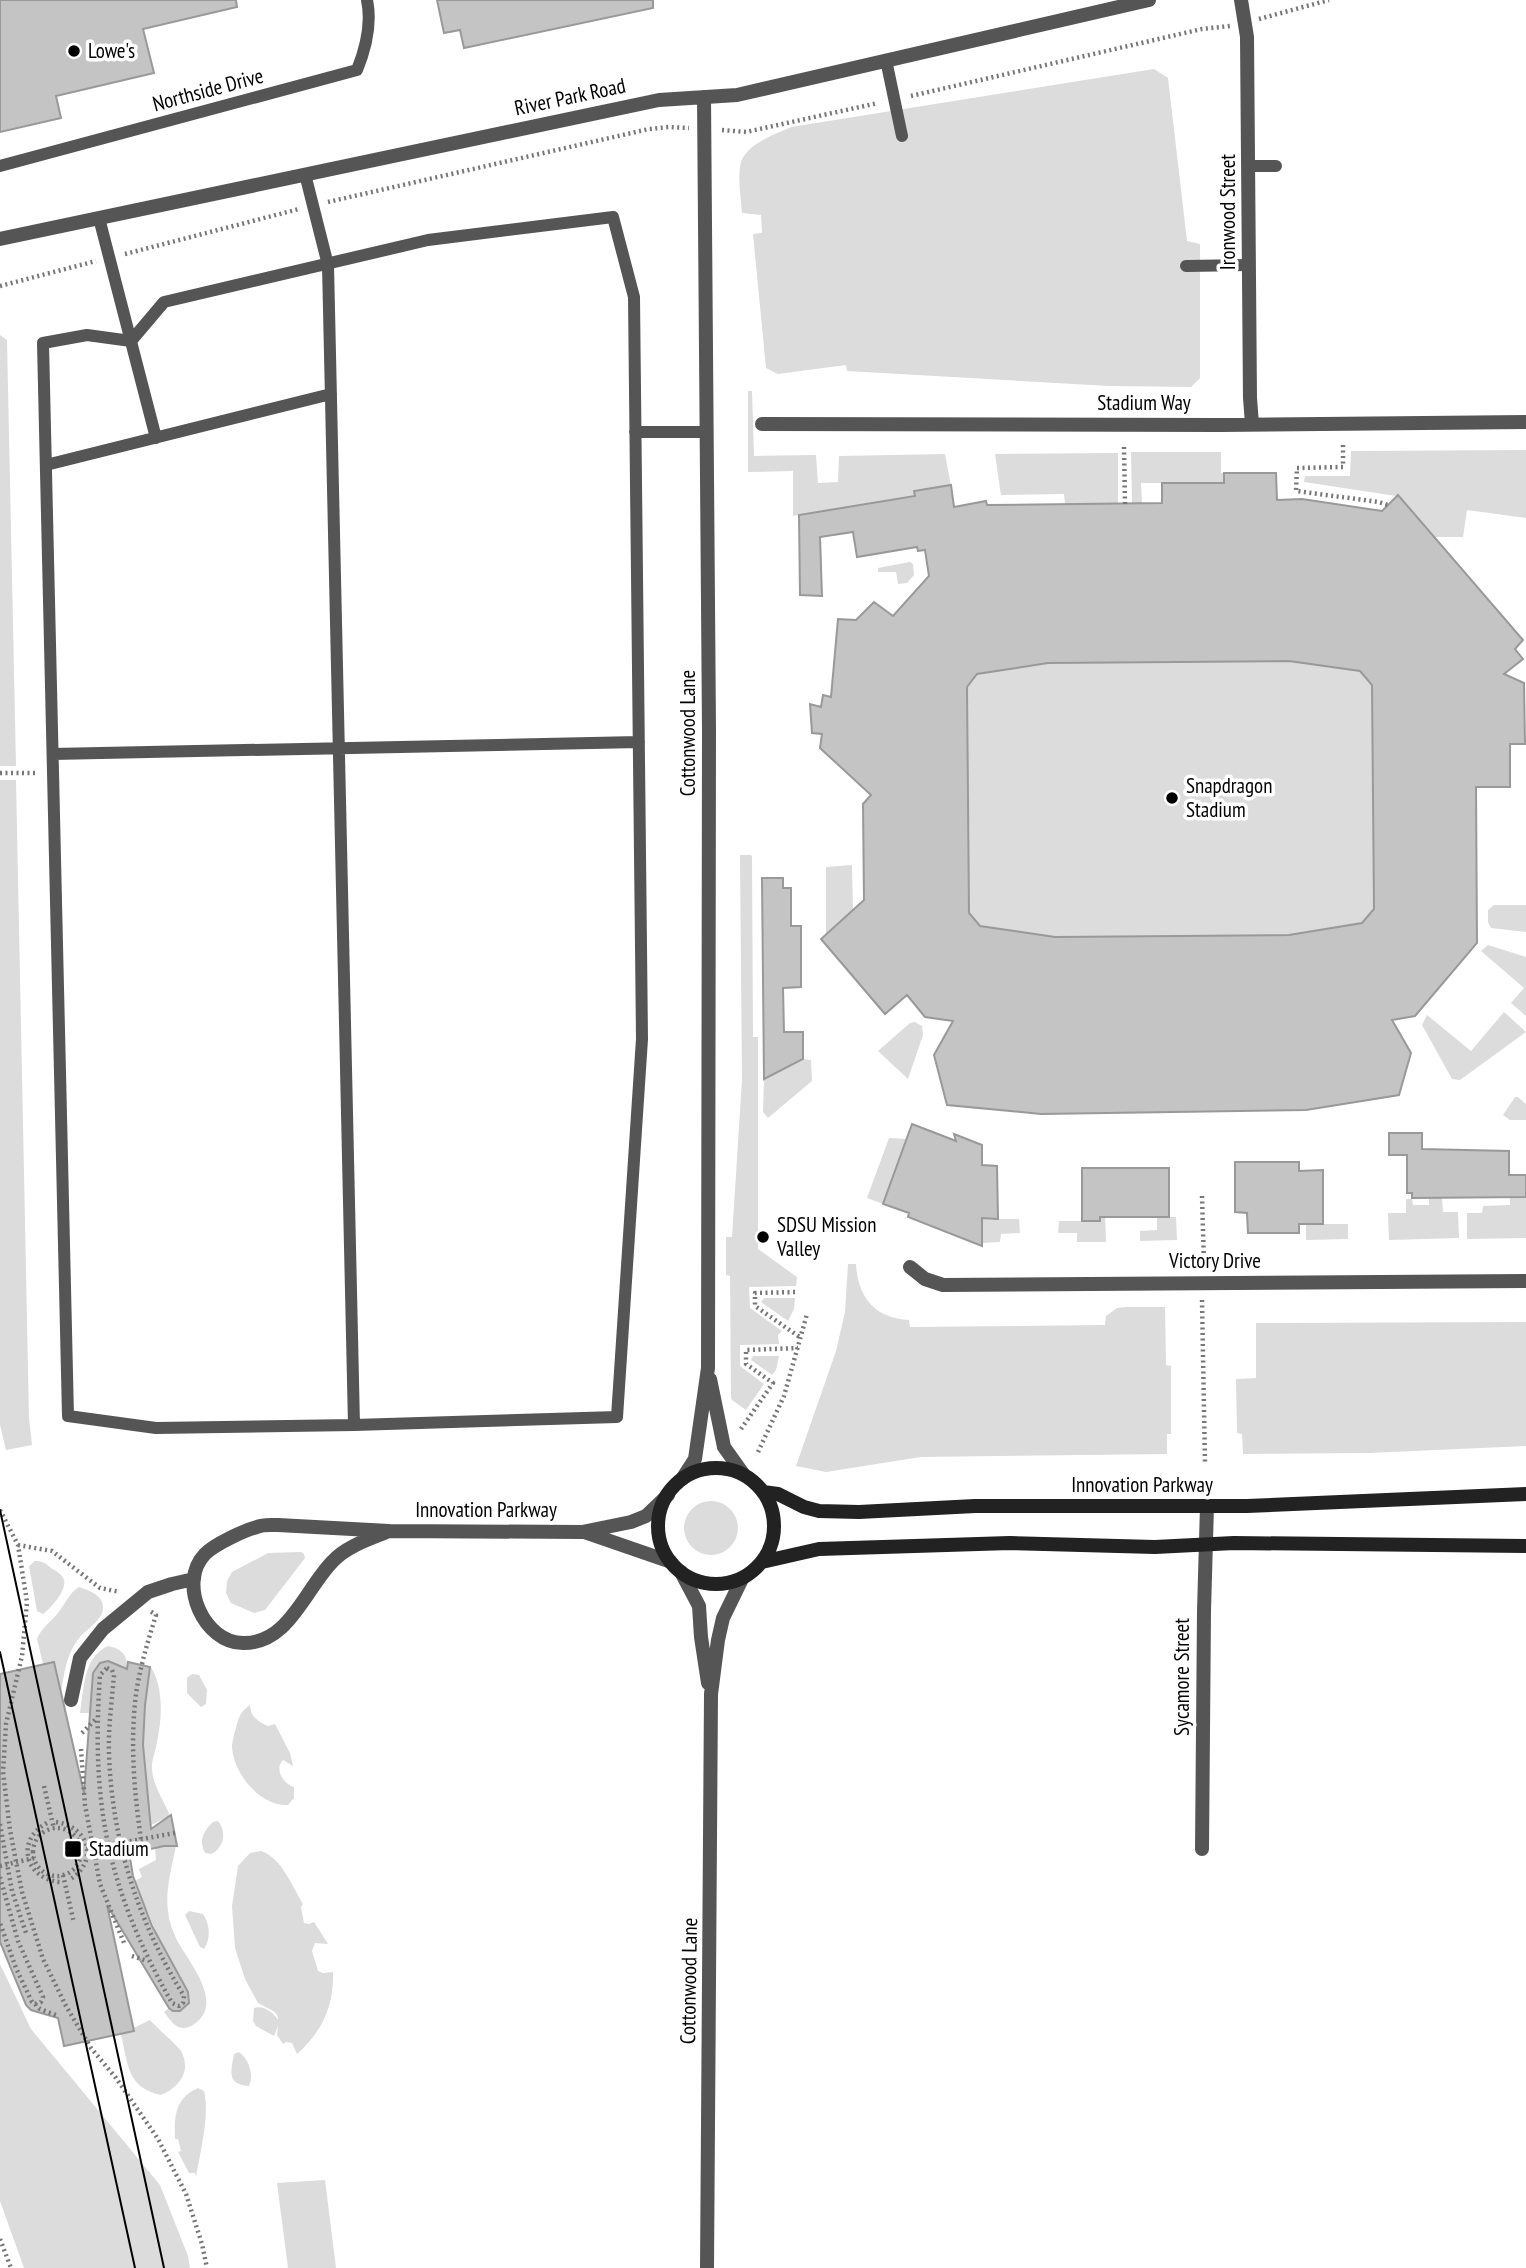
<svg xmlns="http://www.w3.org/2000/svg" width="1526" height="2268" viewBox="0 0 1526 2268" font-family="'PT Sans Narrow',sans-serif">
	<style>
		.green { fill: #dcdcdc; fill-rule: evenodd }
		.building { fill: #c4c4c4; stroke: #999; stroke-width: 2; fill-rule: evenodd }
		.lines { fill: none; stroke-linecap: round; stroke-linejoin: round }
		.path { stroke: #777; stroke-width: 4.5; stroke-dasharray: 2 3.5; stroke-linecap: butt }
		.service { stroke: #555; stroke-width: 12 }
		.minor { stroke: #555; stroke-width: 14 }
		.tertiary { stroke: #555; stroke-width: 14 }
		.secondary { stroke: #222; stroke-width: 14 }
		.tram { stroke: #000; stroke-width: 2 }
		.path-bridge { stroke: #777; stroke-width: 4.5; stroke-dasharray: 2 3.5; stroke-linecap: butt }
		.poi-dot { fill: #000; stroke: #fff; stroke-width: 2.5 }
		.labels { text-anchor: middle; stroke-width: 7; stroke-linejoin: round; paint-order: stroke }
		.poi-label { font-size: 21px; fill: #000; stroke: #fff; text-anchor: start }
		.street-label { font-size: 21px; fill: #000; stroke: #fff }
	</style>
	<rect width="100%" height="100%" fill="#fff"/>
	<!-- green -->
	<path class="green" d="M1154 69 1168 78 1187 241 1200 244V378L1191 387 1109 386 847 371 846 365 778 374 766 368 753 234 762 233 761 215 742 213C741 199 738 182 740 167 742 145 774 135 791 127Z
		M0 335 7 340 16 766H0Z
		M748 391H752L754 456 816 455 818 483 838 482 839 456 945 454 955 507 986 501 987 505 1065 504 1064 494 1001 495 995 454 1118 453V504L1132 503 1131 452H1221V473H1276L1277 500 1302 499 1382 511 1396 496 1304 482 1305 476H1350L1351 451 1526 450V518L1467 510 1463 537H1435L1523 640 1515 650 1523 659 1507 672V675L1524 683 1525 744H1510V787H1476L1477 943 1415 1016 1393 1020 1411 1053 1399 1095 1041 1114 947 1105 934 1055 953 1021 925 1017 892 977 835 933H826V867L852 865 853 910 864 900 873 793 860 785 820 748 822 734 812 733 810 704 821 706 823 695 831 696 838 619H846L851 625 874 602 893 616 929 576 925 550 918 551 917 547 857 557 853 532 821 537 822 596 800 595 799 515 793 516V471L748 472ZM1141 483H1162V503H1142Z
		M910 562 913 564 914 575 907 583 898 584 896 572H878V568Z
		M0 780H16L29 1418 32 1445 6 1450 0 1425Z
		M740 855H751L752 857 753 1037H758V1249L797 1277 796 1286 749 1287 750 1308 782 1331 778 1335 779 1344 740 1345V1366L764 1384 746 1410 732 1400 731 1397 730 1276 726 1275V1237H732L742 1080Z
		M1494 905H1526V932L1491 928 1488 922V910Z
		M1488 945 1526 957V1016L1511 1003 1524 988 1481 951Z
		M1504 1012 1526 1032 1460 1080 1452 1079 1422 1025 1427 1015 1471 1051Z
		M915 1022 922 1026 923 1035 908 1079 878 1051 910 1023Z
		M803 1059 811 1060 812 1081 768 1118 763 1112 764 1079Z
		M1515 1097H1518L1526 1104V1120H1510L1503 1115Z
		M889 1138 907 1139 883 1204 867 1198Z
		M1526 1197V1238L1467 1239V1213H1482L1483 1206 1510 1205V1198Z
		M1429 1198H1442L1443 1212H1458L1459 1238 1389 1240 1388 1213H1406V1199H1412L1413 1205H1429Z
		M1100 1212H1105L1106 1242H1077V1233H1058L1059 1221H1100Z
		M1157 1217H1176L1177 1240 1140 1241V1231L1157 1230Z
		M982 1219H1019L1020 1233 1001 1234 1000 1242 982 1243Z
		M1306 1224H1348V1239L1306 1240Z
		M848 1264H856C858 1297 874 1318 909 1320L910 1327 1105 1325 1106 1316 1117 1308 1126 1307H1165L1166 1365 1171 1366V1434H1167V1454L921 1457 826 1472 796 1466 836 1351 845 1312Z
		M764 1298H795L794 1309 788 1321 761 1302Z
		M1526 1322V1446L1368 1453 1243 1454 1242 1434 1237 1433 1236 1379 1256 1378V1323Z
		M753 1356H779L776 1370 772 1375 751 1360Z
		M684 1528a27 27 0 1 1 54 0a27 27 0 1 1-54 0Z
		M301 1552 304 1554 305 1558 265 1610 254 1613 231 1603 226 1593 227 1581 232 1572 268 1553Z
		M35 1561C43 1561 45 1563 51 1568 56 1571 62 1574 64 1580 67 1590 51 1608 43 1614L37 1611 29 1566Z
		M79 1587C88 1590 103 1595 103 1607 104 1619 87 1629 80 1637 66 1654 64 1674 61 1695L54 1662 43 1664 37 1639C42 1627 50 1623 58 1613 65 1604 69 1593 79 1587Z
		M108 1646C133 1651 127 1667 125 1686L108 1661 100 1663 93 1673 90 1713H80C84 1689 83 1657 108 1646Z
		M151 1667C164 1689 162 1718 157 1742 156 1749 153 1757 152 1764 151 1784 163 1798 170 1816L151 1825C142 1773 140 1719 151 1667Z
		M192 1674 199 1675 207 1690 206 1704 201 1707 187 1693V1678Z
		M250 1705C250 1716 259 1723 268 1726L275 1724 290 1753 293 1766 283 1760C274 1769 283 1784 294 1787V1798L288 1805C260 1807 232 1772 232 1745 233 1739 234 1733 236 1728 238 1718 241 1711 250 1705Z
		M218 1821C227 1832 224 1848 211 1854L205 1853C198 1840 204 1831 213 1822Z
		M164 1846H176C172 1867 165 1890 168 1911 169 1921 172 1929 176 1938 185 1958 223 1998 198 2021 195 2024 189 2028 184 2028 175 2029 169 2018 164 2012L169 2008 173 2011 185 2008 189 2003V1996L164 1952 135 1881 142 1877 139 1869 156 1860 155 1847Z
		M261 1851C282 1858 292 1886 303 1904L301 1907 304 1923 309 1924 314 1922 328 1944 315 1943 312 1951 318 1971 323 1973 333 1972C334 2006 322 2032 297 2054L292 2043 286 2042 283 2044 277 2035 278 2026 274 2036 256 2026 253 2021 254 2008C263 2005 273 2012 278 2020V2017L275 2012 258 2003 245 1979 235 1948 232 1906 238 1866 250 1853Z
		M189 1911 203 1914C210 1924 211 1939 204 1949L200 1947 185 1915Z
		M0 1964 31 2029 160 2185 188 2256 190 2268H24L0 2201Z
		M150 2020C156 2027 177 2045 181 2051 192 2071 179 2088 161 2095 127 2088 128 2064 121 2034Z
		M239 2052C249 2059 254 2075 249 2086 226 2084 231 2071 234 2054Z
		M198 2088 204 2091C210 2116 200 2152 196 2177L195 2173H189L178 2152 181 2151 178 2139H175C174 2117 175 2098 198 2088Z
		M325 2180 336 2268H288L277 2183Z"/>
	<!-- building -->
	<path class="building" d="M0 0H236L237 7 143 29 154 73 56 96 61 118 0 132Z
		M437 0H653V8L464 48 460 30 444 33Z
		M1224 473H1276L1277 500 1302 499 1382 511 1398 495 1523 640 1515 649 1523 659 1504 674 1524 683 1525 744H1510V787H1476L1477 943 1415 1016 1392 1020 1411 1053 1399 1095 1306 1110 1041 1114 947 1105 934 1055 953 1021 925 1017 907 995 885 1014 821 939 864 900 863 804 871 795 820 748 822 734 812 733 810 704 821 707 823 695 831 697 838 619 856 620 874 602 893 616 929 576 925 550 918 551 917 547 857 557 853 532 820 537 822 596 800 595 799 515 915 496 914 491 951 485 954 507 986 501 987 505 1162 503V483H1224ZM1289 661 1360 671 1372 685 1374 909 1362 923 1289 935 1055 937 980 926 969 913 967 687 977 674 1048 663Z
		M762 878H783V888H791V926H801V987L783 988 784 1032H803V1059L764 1079Z
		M912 1124 956 1141 954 1134 982 1145V1165L997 1166 998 1219 982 1218V1246L908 1217 909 1213 883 1204Z
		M1389 1133H1422V1149L1509 1151V1175H1526V1197L1412 1198V1193H1407V1155H1389Z
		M1235 1162H1299V1171L1323 1170V1224H1299V1233H1248L1247 1213 1235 1212Z
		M1082 1168H1169V1217H1100V1221H1082Z
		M108 1661 127 1669 128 1662 150 1667 145 1705 143 1745 151 1829 171 1815 177 1846H164L146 1850V1855L130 1858 133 1876 152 1926 188 1992 189 2003 180 2011H173L169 2008 107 1905 134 2031 64 2046 58 2018 31 2010 26 2005 0 1942V1674L54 1662 84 1793 93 1673 100 1663Z"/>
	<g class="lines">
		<!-- path -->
		<path class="path" d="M1259 19 1329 0
			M911 96 1202 29 1230 26
			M722 130 746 132 878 103
			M328 202 649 129 669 127 689 128
			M125 254 299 209
			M0 286 96 261
			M1343 445V467L1297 468 1296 491 1379 502 1388 505
			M1124 447 1125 504
			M0 773H38
			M1202 1196 1204 1265
			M795 1292 755 1293V1306L801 1338
			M1202 1300 1205 1464
			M741 1429 773 1383 746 1364V1350L798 1348
			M758 1452 784 1396 807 1314
			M0 1510 18 1545 27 1602 22 1656 6 1724 3 1772 10 1830 22 1892 43 1959 66 2006 91 2048 116 2078 158 2139 186 2194 202 2244 207 2268
			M18 1545 52 1551 100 1588 120 1592
			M107 1668 112 1670 114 1675C112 1701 108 1727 109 1754 112 1841 138 1922 184 1996L183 2003 179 2006 172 2003C107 1888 91 1805 100 1675Z
			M82 1733 96 1719
			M81 1749 85 1805 100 1884 124 1943
			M44 1786 54 1829
			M56 1822C90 1827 99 1862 69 1880
			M47 1823C15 1840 25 1879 60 1882
			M0 1824 12 1891 27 1936
			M33 1852a24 24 0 1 1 48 0a24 24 0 1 1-48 0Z
			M141 1839C134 1791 130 1742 136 1694 140 1667 148 1641 156 1615L150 1611
			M81 1850 175 1833
			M122 1855 146 1852
			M63 1875 74 1923
			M0 1877 18 1941 43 1997 41 2002 35 2004 32 2002 16 1968 0 1923
			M132 1956 148 1961
			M35 2004 40 2009 58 2016
			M0 2239 11 2268"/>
		<!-- service -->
		<path class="service" d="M886 60 902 136
			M0 166 357 70C366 48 372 24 367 0
			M1248 166H1276
			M305 174 328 265 354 1425
			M613 217 634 297 642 1039 617 1417 354 1425 156 1428 68 1416 43 343 87 335 131 341 164 302 428 240Z
			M99 218 156 438
			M1186 266 1249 265
			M635 432H707
			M46 465 331 394
			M53 754 639 742"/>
		<!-- minor -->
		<path class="minor" d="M1241 0 1247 37 1250 398 1252 424
			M762 424 1220 425 1526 422
			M910 1267 925 1279 943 1285 1526 1281
			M278 1525 389 1531C370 1539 347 1546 333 1561 305 1589 289 1644 243 1643 204 1643 177 1583 205 1554 215 1544 243 1531 257 1527 263 1524 271 1525 278 1525Z
			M389 1531 582 1532 631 1522 646 1516 668 1495
			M584 1532 671 1562
			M71 1700 80 1658 103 1629 148 1592 172 1584 194 1579
			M1202 1849 1204 1611 1207 1506"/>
		<!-- tertiary -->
		<path class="tertiary" d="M0 239 659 100 737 95 1149 0
			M710 1379 724 1447 744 1475
			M682 1479 695 1459 708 1368 709 730 704 97
			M681 1572 699 1606 701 1637 708 1683
			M707 2268 711 1694 718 1640 723 1618 742 1579"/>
		<!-- secondary -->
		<path class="secondary" d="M658 1526a58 58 0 1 1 116 0a58 58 0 1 1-116 0Z
			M763 1492 778 1494 804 1507 819 1511 859 1512 975 1506H1247L1526 1494
			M762 1562 819 1549 1010 1543 1155 1547 1234 1543 1526 1546"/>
		<!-- tram -->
		<path class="tram" d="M0 1510 164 2268
			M0 1652 135 2268"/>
		<!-- path-bridge -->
		<path class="path-bridge" d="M0 1866 34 1858"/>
	</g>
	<!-- markers -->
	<g class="poi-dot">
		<circle cx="74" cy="51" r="7"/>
		<circle cx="1172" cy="798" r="7"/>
		<circle cx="763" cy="1237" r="7"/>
		<rect x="64" y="1840" width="18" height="18" rx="3.5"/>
	</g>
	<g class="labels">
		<!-- poi labels -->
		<g class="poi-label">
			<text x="88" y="58">Lowe's</text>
			<text x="1186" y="793">Snapdragon<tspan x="1186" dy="24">Stadium</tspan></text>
			<text x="777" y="1232">SDSU Mission<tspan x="777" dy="24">Valley</tspan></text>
			<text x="89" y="1856">Stadium</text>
		</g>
		<!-- street labels -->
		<g class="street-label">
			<text transform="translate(208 90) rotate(-15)" y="7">Northside Drive</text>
			<text transform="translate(570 97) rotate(-12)" y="7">River Park Road</text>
			<text transform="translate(1228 212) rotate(-90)" y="7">Ironwood Street</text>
			<text x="1144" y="410">Stadium Way</text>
			<text transform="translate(688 733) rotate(-90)" y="7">Cottonwood Lane</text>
			<text x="1215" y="1268">Victory Drive</text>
			<text x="1142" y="1492">Innovation Parkway</text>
			<text x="486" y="1517">Innovation Parkway</text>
			<text transform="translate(1182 1677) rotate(-90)" y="7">Sycamore Street</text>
			<text transform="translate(689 1981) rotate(-89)" y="7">Cottonwood Lane</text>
		</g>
	</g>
</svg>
